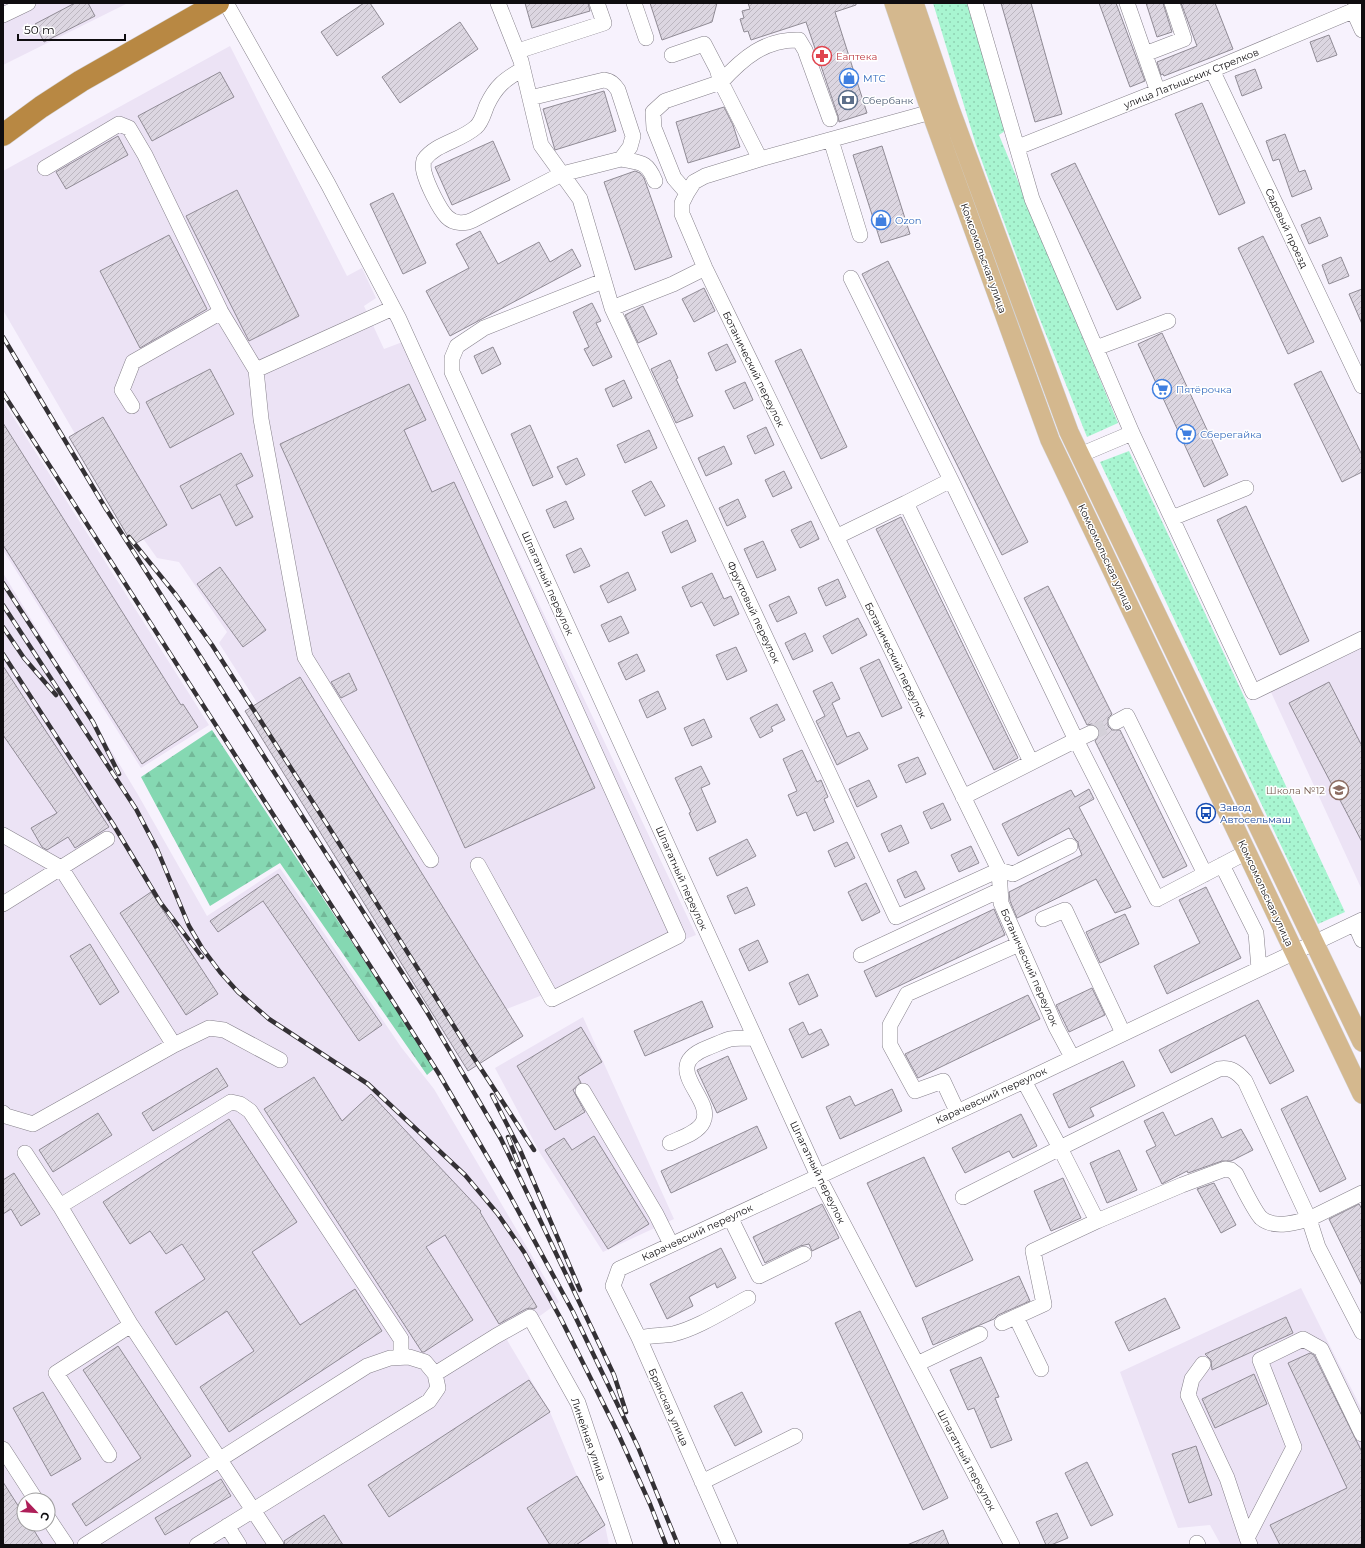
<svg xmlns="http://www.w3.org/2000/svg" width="1365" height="1548" viewBox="0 0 1365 1548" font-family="Montserrat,sans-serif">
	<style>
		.built { fill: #ece3f5; fill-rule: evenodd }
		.grass { fill: url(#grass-dots) }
		.forest { fill: url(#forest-firs) }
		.building { fill: url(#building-hatch); stroke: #908b95 }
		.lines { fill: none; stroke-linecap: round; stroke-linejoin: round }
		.minor-tunnel { stroke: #d4d0d9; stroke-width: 15; stroke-dasharray: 15 8; stroke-linecap: butt }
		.minor-casing { stroke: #86818b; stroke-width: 16 }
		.major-casing { stroke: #d4d3d4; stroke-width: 20 }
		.highway-casing { stroke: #d4d3d4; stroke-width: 23 }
		.minor { stroke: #fff; stroke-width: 15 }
		.major { stroke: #d4b88e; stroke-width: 19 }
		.highway { stroke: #b88843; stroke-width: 22 }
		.rail-casing { stroke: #343135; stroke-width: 4.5 }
		.rail { stroke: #fff; stroke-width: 3; stroke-dasharray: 9; stroke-linecap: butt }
		.labels { text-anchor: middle; stroke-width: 3; stroke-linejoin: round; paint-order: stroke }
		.health-label { font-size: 10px; fill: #be3a42; stroke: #fff; text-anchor: start }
		.shop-label { font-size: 10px; fill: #366cbe; stroke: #fff; text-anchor: start }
		.street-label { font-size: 10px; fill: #0f0d10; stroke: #fff }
		.service-label { font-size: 10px; fill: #4e5e75; stroke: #fff; text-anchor: start }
		.education-label { font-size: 10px; fill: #785e54; stroke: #fff; text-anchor: end }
		.transit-label { font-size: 10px; fill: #164399; stroke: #fff; text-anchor: start }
	</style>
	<defs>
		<pattern id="grass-dots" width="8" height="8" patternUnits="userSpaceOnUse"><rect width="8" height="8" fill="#a8f5d1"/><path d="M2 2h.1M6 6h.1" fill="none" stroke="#8fd1b2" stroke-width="1.8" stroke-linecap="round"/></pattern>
		<pattern id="forest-firs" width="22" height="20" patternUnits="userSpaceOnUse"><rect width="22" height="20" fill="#85d8b2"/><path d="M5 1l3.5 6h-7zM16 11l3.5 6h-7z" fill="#72b898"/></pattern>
		<pattern id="building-hatch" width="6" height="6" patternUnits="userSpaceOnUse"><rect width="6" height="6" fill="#dcd6e1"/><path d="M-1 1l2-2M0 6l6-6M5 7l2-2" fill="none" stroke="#bcb6c0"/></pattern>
	</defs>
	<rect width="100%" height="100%" fill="#f7f2fd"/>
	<!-- built -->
	<path class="built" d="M3 3H128L3 65Z
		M230 46 347 276 362 268 376 298 364 306 384 349 413 338 696 935 463 1026 219 643 227 632 179 562 157 558 124 512 92 463 3 310V171Z
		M3 401 209 725 141 768 3 550Z
		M3 573 137 793 207 916 280 868 401 1047 434 1089 559 1302 507 1340 550 1412 577 1476 605 1525 609 1545H3ZM24 1500H48V1524H24Z
		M1362 644V890L1270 690Z
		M583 1017 674 1219 603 1252 540 1153 495 1068Z
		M1301 1288 1362 1410V1545H1221L1210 1525 1178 1528 1120 1372Z"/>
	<!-- grass -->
	<path class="grass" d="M933 3H967L1008 129 999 135 1118 423 1087 437 1035 307 976 145Z
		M1129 451 1345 912 1318 924 1100 462Z"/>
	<!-- forest -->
	<path class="forest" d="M212 730 435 1068 427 1075 280 863 210 906 141 777Z"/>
	<!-- building -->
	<path class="building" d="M75 3H88L95 16 44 42 35 24Z
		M364 3H370L384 24 337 56 321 32Z
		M525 3H588L590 11 532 28Z
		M650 3H717L712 22 662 40Z
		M748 3H856V5L835 12 867 113 839 122 838 116 806 22 751 40 748 31 744 32 740 19 744 18 742 11 750 9Z
		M1001 3H1031L1062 114 1035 122Z
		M1099 3H1116L1145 81 1130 87Z
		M1146 3H1163L1172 32 1157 37Z
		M1181 3H1215L1233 49 1164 76 1163 74 1161 75 1157 62 1197 46Z
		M460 22 478 49 400 103 382 77Z
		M1329 35 1337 55 1317 62 1310 42Z
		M1255 69 1262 88 1242 96 1235 76Z
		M220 72 234 97 152 141 138 116Z
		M604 91 616 131 555 150 543 109Z
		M1202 103 1245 203 1219 215 1175 114Z
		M724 107 733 125 740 147 688 163 676 122Z
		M1285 134 1299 172 1305 170 1312 189 1292 197 1279 159 1273 161 1266 141Z
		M118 136 128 155 66 189 56 172Z
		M493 141 510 180 452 205 435 167Z
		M882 146 910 234 881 243 853 155Z
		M1075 163 1141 298 1117 310 1051 174Z
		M635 171 640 173 644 178 672 257 635 270 604 182Z
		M237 190 299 316 249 341 186 216Z
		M393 193 426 263 403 274 370 204Z
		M1320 217 1328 236 1309 244 1301 225Z
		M480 231 498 264 539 242 550 262 572 249 581 266 450 336 426 291 469 268 456 244Z
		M169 235 207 309 140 348 100 271Z
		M1263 236 1314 342 1288 354 1238 248Z
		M1341 257 1349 276 1329 284 1322 265Z
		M888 261 1028 542 1002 555 862 274Z
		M704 288 715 311 694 322 682 299Z
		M1362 289V324L1349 294Z
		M592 303 601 321 596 323 612 357 593 366 584 349 589 347 573 312Z
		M643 306 657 334 638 343 625 315Z
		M1162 333 1228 475 1204 487 1138 344Z
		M727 344 736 362 716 371 708 353Z
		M493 347 501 364 482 374 474 356Z
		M801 349 847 447 821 459 775 361Z
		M670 360 678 378 676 379 693 416 676 423 651 369Z
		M210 369 234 414 170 448 146 402Z
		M1321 371 1362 455V472L1342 482 1294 384Z
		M624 380 632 398 613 407 605 389Z
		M745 382 753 400 734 409 725 391Z
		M409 384 426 420 404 430 432 492 454 482 595 788 465 848 280 444Z
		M103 417 167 525 133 545 69 437Z
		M3 423 181 705 183 704 198 727 142 764 3 545Z
		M530 425 553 477 533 486 511 434Z
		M766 427 774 445 755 454 747 436Z
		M649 430 657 448 625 463 617 445Z
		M724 446 732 464 706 476 698 458Z
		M241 453 253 476 236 485 253 517 236 526 220 494 192 509 180 486Z
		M577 458 585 475 566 485 557 467Z
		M784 471 792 488 773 497 765 480Z
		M651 481 665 506 645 516 632 491Z
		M738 499 746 517 727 526 719 508Z
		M566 501 574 519 554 528 546 510Z
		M1246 506 1309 641 1280 655 1217 520Z
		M901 517 1018 758 994 770 876 529Z
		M687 520 696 541 671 553 662 532Z
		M811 521 819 539 800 548 791 530Z
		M763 541 776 570 757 578 744 549Z
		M581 548 590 566 574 573 566 555Z
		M220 567 266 630 243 647 197 584Z
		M628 572 636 590 608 603 600 586Z
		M712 573 724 599 731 596 739 614 714 626 702 602 691 607 682 587Z
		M838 579 846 597 826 606 818 588Z
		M1048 586 1112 714 1108 718V726L1112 730H1120L1187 866 1163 878 1095 741 1100 734 1099 729 1092 724 1087 725 1024 598Z
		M789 596 797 613 777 622 769 605Z
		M621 616 629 633 609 642 601 625Z
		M858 618 867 635 832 654 823 636Z
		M805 633 813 651 793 660 785 643Z
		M736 647 747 671 727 680 716 655Z
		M637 654 645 671 626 680 618 663Z
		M879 659 902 708 882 717 860 668Z
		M3 666 109 827 75 848 68 837 47 850 42 847 31 828 57 813 3 735Z
		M349 673 357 690 341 698 331 682Z
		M300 677 523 1036 468 1071 245 711Z
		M832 682 840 699 832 703 847 737 859 732 868 749 837 765 816 721 825 716 813 691Z
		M1329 682 1362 746V842L1289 703Z
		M658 691 666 709 647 718 639 700Z
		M777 704 785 720 771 727 773 731 760 738 750 718Z
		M704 719 712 737 692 746 684 728Z
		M802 750 817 782 821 780 828 797 824 799 834 822 814 831 806 812 797 816 788 795 797 791 783 759Z
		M918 757 926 774 906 783 898 765Z
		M701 766 710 784 701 788 716 822 697 831 689 813 691 812 675 778Z
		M869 780 877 797 857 807 849 789Z
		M1089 789 1094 799 1079 807 1131 907 1115 913 1096 879 1017 918 1010 901 1009 892 1082 855 1079 848 1078 842 1074 838 1069 828 1018 856 1002 824 1071 790 1075 797Z
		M943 803 951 820 931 829 923 812Z
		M901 825 909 843 889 852 881 834Z
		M747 839 756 856 717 876 709 858Z
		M847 842 855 858 835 867 828 851Z
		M971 846 979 863 959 872 951 855Z
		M916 871 925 889 905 898 897 880Z
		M278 874 382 1025 359 1041 263 901 218 932 210 921Z
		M866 883 880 912 862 921 848 892Z
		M747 887 755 905 735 914 727 896Z
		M1206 887 1241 958 1167 994 1154 966 1200 943 1179 900Z
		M151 892 218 994 186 1015 120 913Z
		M994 909 1005 935 876 997 864 971Z
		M1125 914 1139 944 1100 963 1086 932Z
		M758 940 768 962 749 971 739 949Z
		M90 944 119 992 100 1005 70 956Z
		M808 974 818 996 799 1005 789 983Z
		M1092 988 1105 1015 1069 1032 1056 1005Z
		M1028 995 1040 1019 918 1078 905 1054Z
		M1258 1000 1294 1071 1270 1084 1245 1035 1171 1073 1159 1050Z
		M702 1001 713 1027 645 1056 634 1031Z
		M803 1022 809 1035 821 1029 829 1045 802 1058 789 1029Z
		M581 1027 602 1062 578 1077 581 1083 573 1090 585 1112 555 1130 517 1066Z
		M728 1056 747 1099 717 1113 697 1070Z
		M1123 1061 1135 1086 1090 1108 1094 1116 1069 1128 1053 1094Z
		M217 1068 228 1086 153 1131 142 1113Z
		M314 1077 342 1121 371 1094 481 1211 480 1212 537 1307 534 1309 530 1308 526 1309 499 1324 445 1235 426 1247 473 1320 424 1352H422L264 1109Z
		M892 1089 902 1111 840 1139 826 1107 850 1096 855 1106Z
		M1307 1096 1346 1179 1320 1192 1281 1109Z
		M1163 1112 1175 1136 1212 1118 1222 1138 1241 1129 1253 1150 1231 1161H1222L1188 1173 1187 1171 1162 1184 1146 1151 1156 1146 1144 1121Z
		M98 1113 112 1135 53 1172 39 1150Z
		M1021 1114 1037 1146 1013 1158 1009 1151 965 1173 952 1148Z
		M229 1119 297 1222 252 1252 300 1325 355 1289 382 1331 229 1432 200 1387 254 1351 227 1311 176 1345 155 1312 205 1279 182 1244 166 1254 150 1231 130 1244 103 1202Z
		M757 1126 767 1148 671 1193 661 1171Z
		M594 1136 649 1224 608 1249 545 1150 564 1138 572 1150Z
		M1119 1150 1137 1190 1107 1203 1090 1163Z
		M924 1157 973 1260 916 1287 867 1183Z
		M14 1173 40 1214 21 1226 11 1209 3 1214V1180Z
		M1063 1178 1081 1218 1051 1231 1034 1191Z
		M1214 1183 1236 1225 1221 1233 1197 1189Z
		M822 1204 839 1238 812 1251 809 1244 800 1246 765 1263 753 1237Z
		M1359 1204 1362 1209V1286L1329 1219Z
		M721 1248 736 1278 717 1288 715 1283 689 1297 693 1306 667 1319 650 1284Z
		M1019 1276 1030 1301 998 1315 994 1319 933 1345 922 1318Z
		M1165 1298 1180 1328 1129 1351 1115 1322Z
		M860 1311 948 1498 923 1510 835 1323Z
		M1286 1317 1293 1333 1212 1370 1211 1360 1205 1354Z
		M118 1346 191 1456 86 1526 72 1504 141 1458 83 1370Z
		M1310 1353 1314 1355 1362 1452V1545H1280L1270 1525 1347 1488 1288 1363Z
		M981 1357 999 1397 995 1398 1012 1440 991 1448 974 1408 968 1410 950 1370Z
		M1254 1374 1267 1404 1215 1428 1202 1399Z
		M529 1380 550 1412 389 1517 368 1485Z
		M43 1392 81 1459 51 1476 13 1408Z
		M742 1392 762 1432 735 1446 714 1406Z
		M1196 1446 1212 1495 1189 1503 1172 1454Z
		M1087 1462 1113 1515 1091 1526 1065 1473Z
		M577 1476 605 1525 576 1545H550L527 1508Z
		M221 1479 231 1496 165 1535 155 1518Z
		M3 1482 24 1515V1524H30L43 1545H3Z
		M1057 1513 1068 1538 1051 1545H1046L1036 1522Z
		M324 1515 343 1545H285L284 1541Z
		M943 1530 949 1545H907Z"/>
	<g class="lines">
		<!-- minor-tunnel -->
		<path class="minor-tunnel" d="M1091 733 1116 722"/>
		<defs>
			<path id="minor" d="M226 3 328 184 399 319 678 936 552 999 478 865
				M498 3 521 61 541 145 580 199 612 308 896 917 999 870 1013 874 1070 846
				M634 3 646 38
				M975 3 1032 199 1132 433 1253 692 1362 639
				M1127 3 1158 92
				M1353 10 1362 30
				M3 15 28 3
				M518 51 604 23 597 3
				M1145 54 1184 39 1172 3
				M672 55 704 44 717 69 721 82C743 58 765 39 799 40L805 50 830 119
				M523 69C505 79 496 86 487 105 484 112 482 122 476 127 461 141 436 143 424 160 423 164 423 168 424 172 427 184 439 209 447 217 454 224 465 224 473 220L562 174 621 159 630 147 633 136 618 90C614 84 611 81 604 80L530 98
				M1212 70 1362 386
				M931 112 760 159 705 176 694 182 687 193 682 203V214L705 268 999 870 1001 903 1056 1027 1072 1057
				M831 140 860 235
				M1018 147 1212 70 1362 7
				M621 159C641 163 647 161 655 181
				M45 168 119 124 129 128 145 155 221 312 256 370 393 308
				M687 193 674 178 654 128 653 112 665 101 721 82 760 159
				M851 278 951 480
				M603 281 484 328 457 346 452 358V372L818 1176 1012 1545
				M612 308 673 284 705 268
				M1096 348 1168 321
				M256 370 261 419 305 657 431 860
				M132 406 122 390 133 362 221 312
				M1080 455 1132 433
				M1172 518 1246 488
				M836 537 906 503
				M1116 722 1127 716 1205 874
				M1091 733 1076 740 1157 899 1247 852
				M963 797 1076 740 951 480 906 503 1031 762
				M3 835 61 868 174 1045 209 1028 224 1030 280 1060
				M1222 865 1256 933 1259 969
				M3 904 107 839
				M1043 919 1065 910 1123 1033
				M1355 924 1362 940
				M861 955 1000 890
				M1024 1081 1060 1148 1219 1069C1231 1067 1237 1072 1245 1081L1309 1219C1294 1223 1274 1229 1261 1218 1256 1213 1240 1182 1236 1174L1231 1170 1225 1169 1182 1185 1097 1221
				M583 1091 656 1214 671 1244
				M957 1111 943 1081 915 1091 890 1045V1025L907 994 1019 944
				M3 1113 6 1116 33 1124 174 1045
				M670 1143C680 1138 698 1133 703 1122 715 1098 658 1067 707 1048 715 1045 723 1041 730 1039 738 1038 747 1038 755 1038
				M25 1153 60 1206 131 1325
				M1362 1193 1309 1219 1318 1247 1362 1332
				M963 1197 1060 1148 1097 1221 1033 1251 1044 1304 1002 1323
				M60 1206 231 1102 240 1104 250 1111 401 1339V1357
				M730 1217 759 1276 804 1254
				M1016 1317 1041 1369
				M639 1338C650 1335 661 1336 673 1334 698 1328 725 1310 748 1298
				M917 1364 980 1334
				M1203 1364 1192 1379 1188 1395 1227 1478 1247 1538
				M435 1374 496 1336 530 1317 578 1403 625 1545
				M3 1449 36 1500
				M109 1455 56 1373 131 1325 276 1545
				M702 1482 795 1436
				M48 1518 66 1545
				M227 1526 239 1545
				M1197 1543 1198 1545
				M85 1545 367 1366 390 1358 409 1357 425 1362 435 1374 438 1388 429 1401 197 1545
				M730 1545 639 1338 613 1286 619 1269 1024 1081 1362 920
				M1250 1545 1247 1538 1294 1447 1260 1360 1303 1339 1321 1349 1362 1434"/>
			<path id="major" d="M894 3 931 112 1050 440 1362 1094
				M914 3 950 109 1069 432 1362 1042"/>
			<path id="highway" d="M3 135 41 107 81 81 218 3"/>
		</defs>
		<!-- minor casing -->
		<use href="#minor" class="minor-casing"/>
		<!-- major casing -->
		<use href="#major" class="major-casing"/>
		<!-- highway casing -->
		<use href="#highway" class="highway-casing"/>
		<!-- minor -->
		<use href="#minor" class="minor"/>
		<!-- major -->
		<use href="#major" class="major"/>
		<!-- highway -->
		<use href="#highway" class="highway"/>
		<defs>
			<path id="rail" d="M3 337 106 509
				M3 393 399 1011 439 1074 508 1192 573 1312 638 1447 678 1545
				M103 504 427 1012 501 1139 531 1201 614 1375 626 1412
				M129 537 176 595 212 645 330 829 472 1055 534 1150
				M3 583 93 722 119 774
				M3 605 136 809 157 849 189 926 202 948 220 972 238 992 269 1019 368 1084 465 1175 497 1213 524 1252 561 1319 616 1429 650 1504 666 1545
				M3 627 24 658 56 695
				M3 654 113 824 160 902 202 957
				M492 1095 520 1150 580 1290
				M508 1137 519 1165"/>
		</defs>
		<!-- rail casing -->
		<use href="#rail" class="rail-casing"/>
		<!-- rail -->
		<use href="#rail" class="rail"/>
	</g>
	<!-- icons -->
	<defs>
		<symbol id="pharmacy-ring" viewBox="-11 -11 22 22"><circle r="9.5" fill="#fff" stroke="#e0444e" stroke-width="1.5"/><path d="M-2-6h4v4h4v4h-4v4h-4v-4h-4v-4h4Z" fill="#e0444e"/></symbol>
		<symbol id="shop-ring" viewBox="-11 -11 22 22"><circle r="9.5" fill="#fff" stroke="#3f7fe0" stroke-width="1.5"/><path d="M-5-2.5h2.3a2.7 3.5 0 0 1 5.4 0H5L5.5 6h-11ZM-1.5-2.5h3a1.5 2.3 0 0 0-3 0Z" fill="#3f7fe0"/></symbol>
		<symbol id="bank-ring" viewBox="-11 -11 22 22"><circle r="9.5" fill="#fff" stroke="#5c6f8a" stroke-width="1.5"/><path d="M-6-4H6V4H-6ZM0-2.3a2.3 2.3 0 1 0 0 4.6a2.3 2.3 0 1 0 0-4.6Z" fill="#5c6f8a"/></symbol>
		<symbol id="supermarket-ring" viewBox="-11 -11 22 22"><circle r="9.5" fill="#fff" stroke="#3f7fe0" stroke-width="1.5"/><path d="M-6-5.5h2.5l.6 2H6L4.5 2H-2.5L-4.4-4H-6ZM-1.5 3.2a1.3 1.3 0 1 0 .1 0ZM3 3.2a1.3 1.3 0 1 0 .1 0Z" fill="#3f7fe0"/></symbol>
		<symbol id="school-ring" viewBox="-11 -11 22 22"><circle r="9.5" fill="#fff" stroke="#8d6e63" stroke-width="1.5"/><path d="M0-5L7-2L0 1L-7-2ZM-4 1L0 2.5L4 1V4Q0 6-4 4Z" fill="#8d6e63"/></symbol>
		<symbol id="bus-ring" viewBox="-11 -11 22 22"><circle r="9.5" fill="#fff" stroke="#1a4fb4" stroke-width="1.5"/><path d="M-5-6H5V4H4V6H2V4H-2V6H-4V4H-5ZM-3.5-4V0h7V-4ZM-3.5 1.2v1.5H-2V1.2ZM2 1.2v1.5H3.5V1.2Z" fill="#1a4fb4"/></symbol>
	</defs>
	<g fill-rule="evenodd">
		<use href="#pharmacy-ring" x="811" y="45" width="22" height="22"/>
		<use href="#shop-ring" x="838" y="67" width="22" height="22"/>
		<use href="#bank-ring" x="837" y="89" width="22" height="22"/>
		<use href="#shop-ring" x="870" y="209" width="22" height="22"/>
		<use href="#supermarket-ring" x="1151" y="378" width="22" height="22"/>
		<use href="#supermarket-ring" x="1175" y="423" width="22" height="22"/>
		<use href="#school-ring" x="1328" y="779" width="22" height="22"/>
		<use href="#bus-ring" x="1195" y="802" width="22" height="22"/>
	</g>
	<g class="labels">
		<!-- health labels -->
		<g class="health-label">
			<text x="836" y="60">Еаптека</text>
		</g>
		<!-- shop labels -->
		<g class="shop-label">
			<text x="863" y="82">МТС</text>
			<text x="895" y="224">Ozon</text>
			<text x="1176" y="393">Пятёрочка</text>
			<text x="1200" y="438">Сберегайка</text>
		</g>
		<!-- street labels -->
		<g class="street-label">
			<text transform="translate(1191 78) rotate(-22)" y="4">улица Латышских Стрелков</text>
			<text transform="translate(1287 228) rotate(65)" y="4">Садовый проезд</text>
			<text transform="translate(984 258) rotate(70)" y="4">Комсомольская улица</text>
			<text transform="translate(754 369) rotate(64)" y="4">Ботанический переулок</text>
			<text transform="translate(1106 557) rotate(65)" y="4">Комсомольская улица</text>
			<text transform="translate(548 583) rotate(66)" y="4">Шпагатный переулок</text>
			<text transform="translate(754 612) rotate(65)" y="4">Фруктовый переулок</text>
			<text transform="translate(896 660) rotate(64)" y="4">Ботанический переулок</text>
			<text transform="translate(682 878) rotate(66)" y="4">Шпагатный переулок</text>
			<text transform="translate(1266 893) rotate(65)" y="4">Комсомольская улица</text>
			<text transform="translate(1030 967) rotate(66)" y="4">Ботанический переулок</text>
			<text transform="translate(991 1095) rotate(-25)" y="4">Карачевский переулок</text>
			<text transform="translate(818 1172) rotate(64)" y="4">Шпагатный переулок</text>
			<text transform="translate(697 1232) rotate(-25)" y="4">Карачевский переулок</text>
			<text transform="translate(669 1407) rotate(66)" y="4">Брянская улица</text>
			<text transform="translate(589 1439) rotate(71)" y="4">Линейная улица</text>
			<text transform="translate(967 1460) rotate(62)" y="4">Шпагатный переулок</text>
		</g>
		<!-- service labels -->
		<g class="service-label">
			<text x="862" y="104">Сбербанк</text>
		</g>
		<!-- education labels -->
		<g class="education-label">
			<text x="1325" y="794">Школа №12</text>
		</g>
		<!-- transit labels -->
		<g class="transit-label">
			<text x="1220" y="811">Завод<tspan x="1220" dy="12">Автосельмаш</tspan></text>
		</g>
	</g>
	<!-- border -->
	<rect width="1365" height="1548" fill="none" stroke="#0f0d10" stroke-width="8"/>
	<!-- north arrow -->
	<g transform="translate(36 1512) rotate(115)"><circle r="19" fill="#ffffff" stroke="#9f9e9f"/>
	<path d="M0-3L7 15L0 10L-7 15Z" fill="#ae1f59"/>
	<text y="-6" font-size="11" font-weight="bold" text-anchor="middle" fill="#0f0d10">С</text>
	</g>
	<!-- scale -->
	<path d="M18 34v6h107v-6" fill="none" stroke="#0f0d10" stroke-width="2"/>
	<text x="24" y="34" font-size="12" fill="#0f0d10" stroke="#ffffff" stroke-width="3" paint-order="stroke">50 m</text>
</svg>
